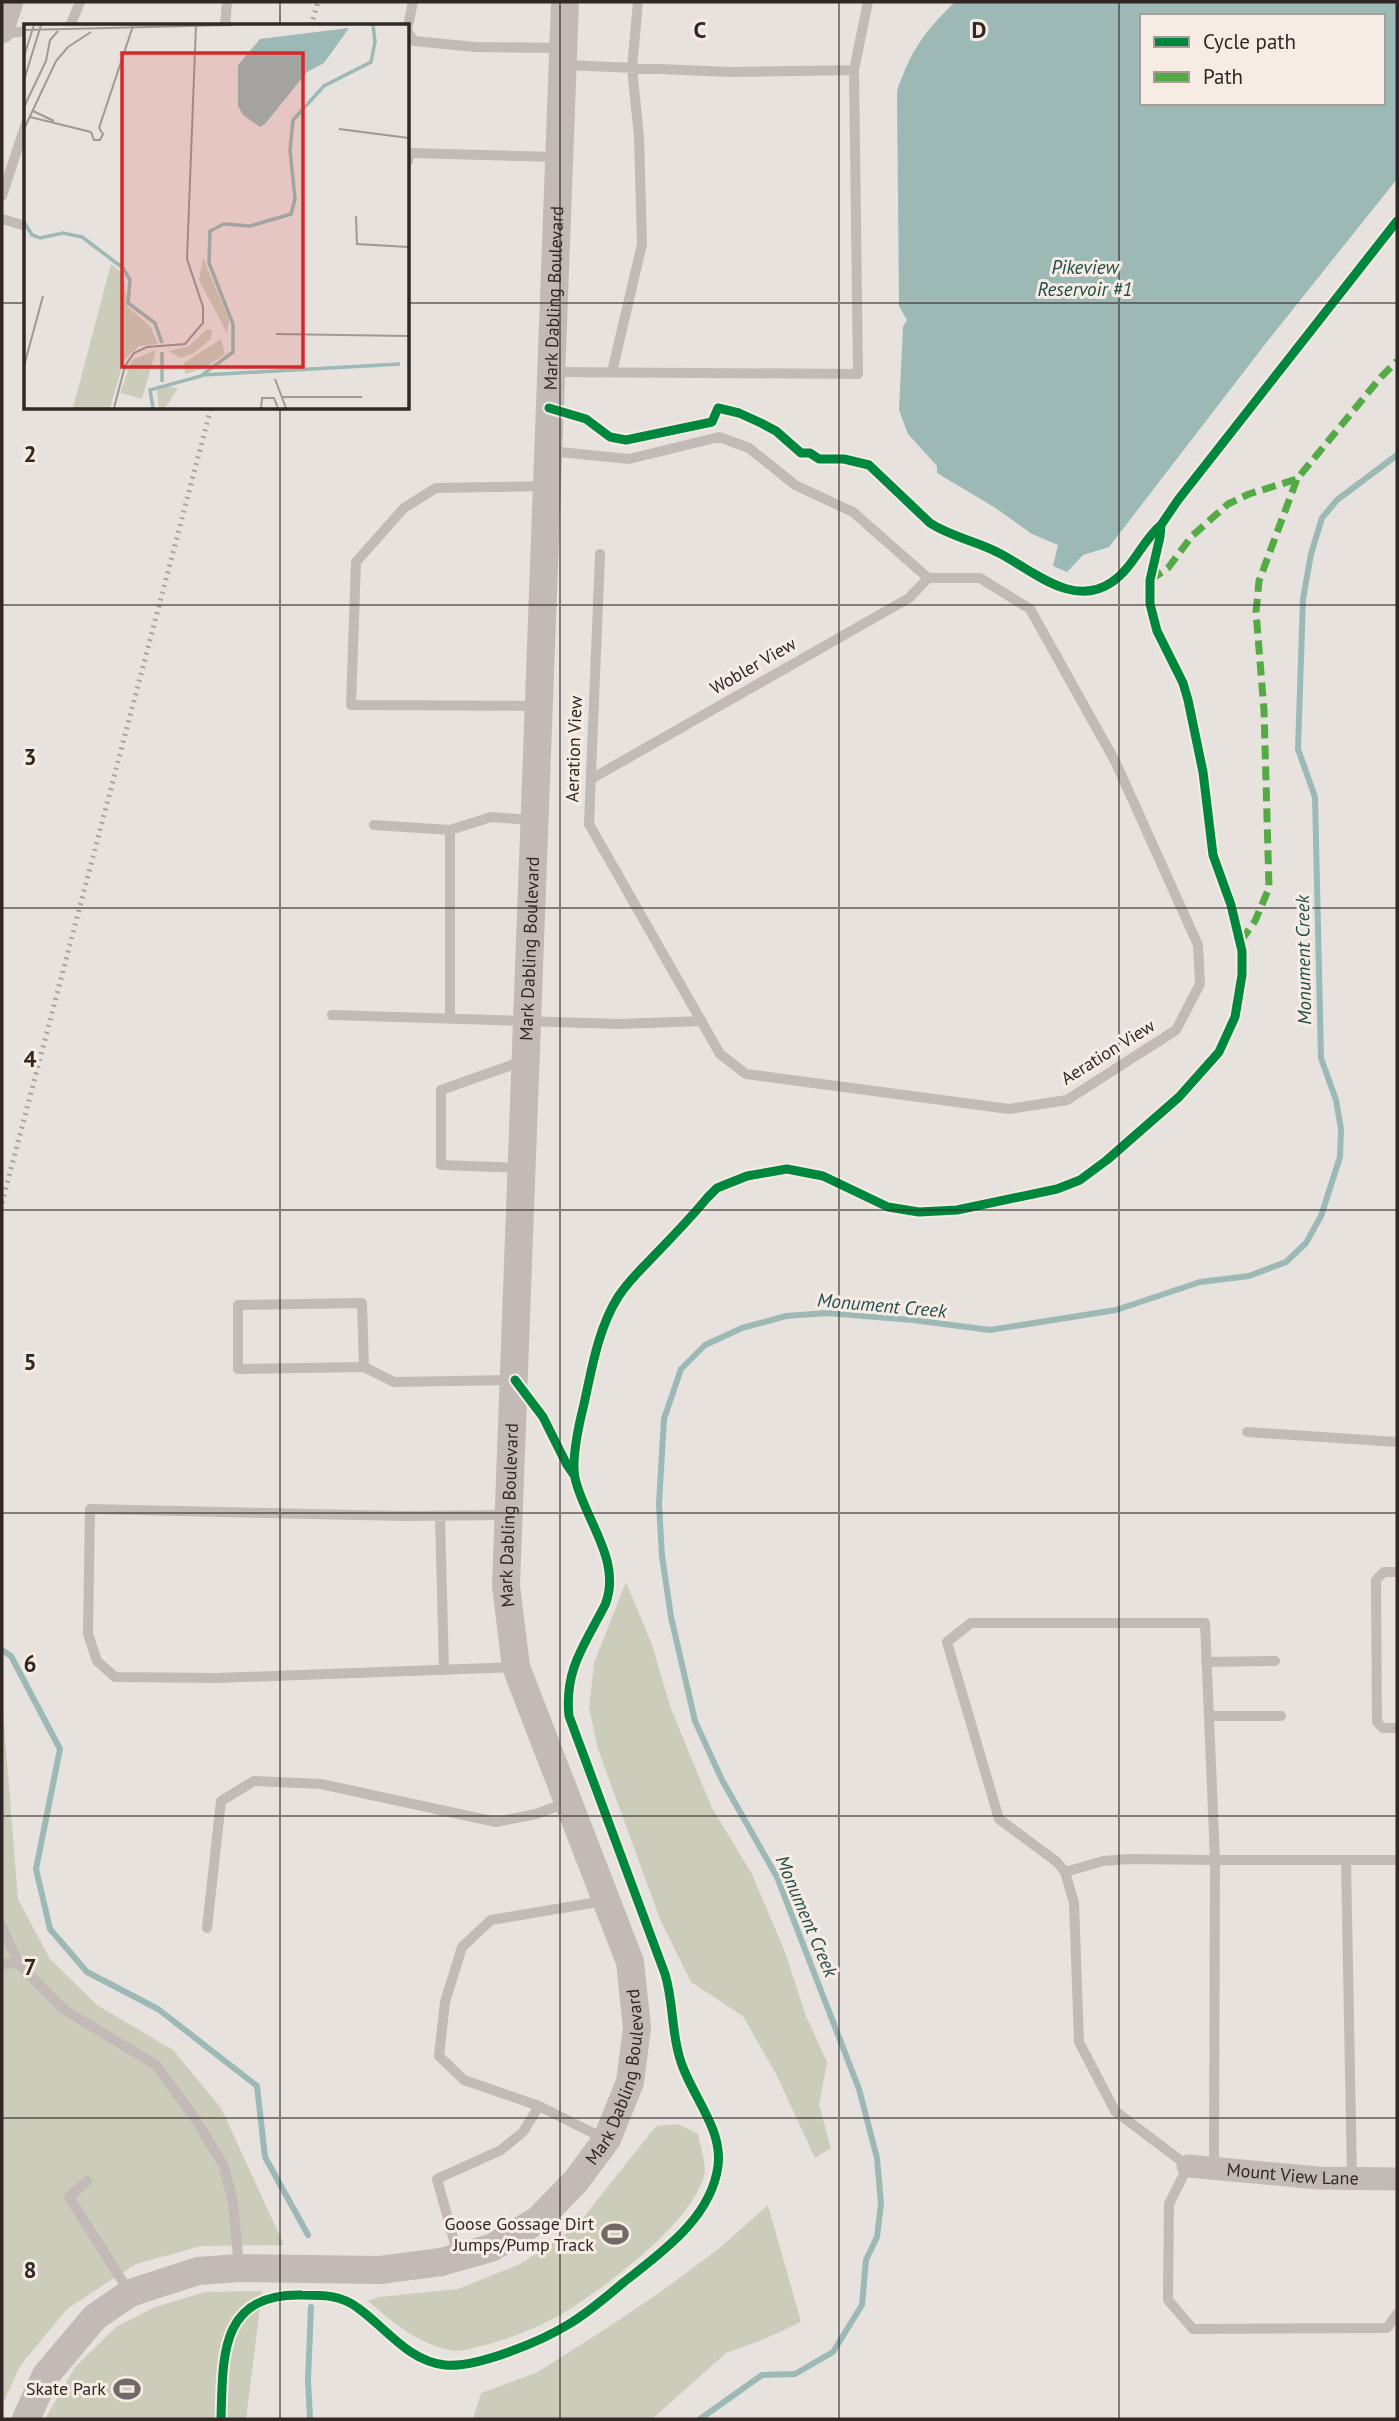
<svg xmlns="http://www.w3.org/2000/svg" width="1399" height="2421" viewBox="0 0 1399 2421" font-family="'PT Sans',sans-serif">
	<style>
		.green { fill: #cbccb9 }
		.water { fill: #9cb9b5; fill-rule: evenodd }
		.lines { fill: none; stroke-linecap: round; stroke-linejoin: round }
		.stream { stroke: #9cb9b5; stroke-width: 6 }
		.service { stroke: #c1bab6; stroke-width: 10 }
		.minor { stroke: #c1bab6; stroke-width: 23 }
		.tertiary { stroke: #c1bab6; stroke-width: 28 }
		.rail { stroke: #a9a4a1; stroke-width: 5; stroke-dasharray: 2 5; stroke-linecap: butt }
		.quiet { stroke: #54aa44; stroke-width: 7; stroke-dasharray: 14 7; stroke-linecap: butt }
		.cycleway-casing { stroke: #f6ece4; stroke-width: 13 }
		.cycleway { stroke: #00873e; stroke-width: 9 }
		.grid { fill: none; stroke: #312826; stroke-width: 2; stroke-opacity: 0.55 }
		.labels { text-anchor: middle; stroke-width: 6; stroke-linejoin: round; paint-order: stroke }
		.street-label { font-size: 18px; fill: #312826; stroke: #f6ece4 }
		.poi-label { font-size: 18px; fill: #312826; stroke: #f6ece4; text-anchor: end }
		.water-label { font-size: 19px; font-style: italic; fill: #214d4a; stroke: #f6ece4 }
		.inset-river { fill: none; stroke: #9cb9b5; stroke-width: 3.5 }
		.inset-road { fill: none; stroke: #9f9894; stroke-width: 2 }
		.view { fill: #d62828; fill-opacity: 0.15; stroke: #d62828; stroke-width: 3.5 }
		.inset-edge { fill: none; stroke: #312826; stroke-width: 3.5 }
		.grid-label { font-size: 23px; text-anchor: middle; font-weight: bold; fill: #312826; stroke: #f6ece4; stroke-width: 6; stroke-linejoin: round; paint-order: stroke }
	</style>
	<rect width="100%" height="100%" fill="#e8e2de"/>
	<!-- green -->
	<path class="green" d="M626 1582 652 1645 671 1709 712 1808 752 1874 785 1952 806 2016 827 2062 819 2105 831 2148 815 2158 777 2076 743 2016 691 1982 660 1919 598 1749 589 1708 594 1663Z
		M2 1699 18 1899 50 1959 97 2005 173 2050 221 2108 284 2245 201 2246 136 2264 67 2309 20 2366 2 2405Z
		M678 2124 698 2134C700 2146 707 2165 704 2176 691 2224 602 2290 560 2315 536 2328 507 2340 481 2346 472 2348 463 2351 455 2351 420 2346 394 2323 368 2301L379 2297 458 2289 520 2264 575 2228 656 2126Z
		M768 2205 801 2322 762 2340 726 2353 652 2419H473L481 2393 536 2373 601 2332 662 2291 721 2247Z
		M262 2291 246 2419H45L75 2367 116 2327 155 2307 205 2292Z"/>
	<!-- water -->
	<path class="water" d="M955 2H1397V179L1266 343 1109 547 1083 555 1067 572 1053 566 1058 545 1032 534 994 507 937 473V466L908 434 899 410 903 327 907 320 899 306 897 91C911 50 924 32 955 2ZM1142 16H1383V103H1142Z"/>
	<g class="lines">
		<!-- stream -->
		<path class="stream" d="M2 1650 11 1656 60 1749 36 1869 50 1929 87 1972 158 2009 257 2086 265 2157 308 2235
			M310 2419 308 2380 311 2307
			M700 2419 762 2375 795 2374 833 2352 862 2305 866 2260 877 2237 881 2204 877 2158 859 2089 777 1877 722 1780 695 1721 671 1617 662 1556 659 1504 664 1419 681 1369 705 1345 742 1328 786 1316 827 1313 913 1320 990 1330 1116 1310 1200 1282 1249 1276 1286 1262 1306 1243 1321 1216 1340 1157 1341 1129 1336 1100 1321 1058 1315 797 1298 749 1303 599 1311 554 1322 518 1337 500 1397 455"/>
		<!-- service -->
		<path class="service" d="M70 26 80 2
			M225 26 227 2
			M408 26 413 2
			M408 32 414 41 475 47 563 48
			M2 34 26 31
			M565 65 730 72 854 70
			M408 161 410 153 559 157
			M2 196 26 123
			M2 219 26 226
			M553 372 858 374 854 70 868 2
			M612 372 642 244 639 137 632 68 638 2
			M550 451 629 459 719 437 749 448 795 485 853 512 928 578H980L1030 609 1115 761 1198 945 1200 984 1176 1030 1067 1100 1009 1109 746 1074 720 1054 589 824 600 554
			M538 706 351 705 356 562 404 508 436 488 546 486
			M591 779 909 598 928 578
			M374 825 450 830V1019
			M450 830 491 817 532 820
			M332 1015 618 1024 702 1021
			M522 1168 441 1165V1090L523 1061
			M364 1367 362 1303 238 1305V1369L364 1367 394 1382 512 1380
			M1247 1432 1397 1442
			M507 1515 405 1516 90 1509 88 1634 97 1661 115 1677 217 1678 515 1667
			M440 1516 444 1670
			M1397 1572H1384L1376 1580 1377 1722 1383 1728H1397
			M1206 1662 1275 1661
			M1209 1716H1281
			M1346 1860 1352 2179
			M1397 1860H1215L1205 1623H971L947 1642 999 1819 1057 1862 1065 1872 1074 1903 1079 2042 1115 2111 1188 2166 1169 2204 1168 2300 1193 2329 1387 2328 1397 2314
			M1065 1872 1103 1861 1128 1859 1215 1860 1214 2169
			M2 1927 18 1963 63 2009 156 2065 194 2117 224 2166 233 2203 239 2268
			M207 1928 221 1801 254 1781 321 1784 496 1822 536 1814 566 1803
			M2 1964 18 1963
			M539 2106 464 2080 439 2056 445 2002 462 1947 491 1920 604 1901
			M87 2181 69 2197 130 2293
			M458 2255 437 2179 501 2150 523 2132 539 2106 605 2139"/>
		<!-- minor -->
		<g class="minor">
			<path d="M2 32 12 2"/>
			<path id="s1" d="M1188 2166 1318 2178 1397 2179"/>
		</g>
		<!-- tertiary -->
		<path class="tertiary" id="s2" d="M26 2419 46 2375 95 2317 130 2293 198 2271 239 2268 380 2270 441 2262 491 2248 538 2220 576 2181 607 2139 630 2082 637 2028 630 1962 516 1667 506 1586 565 2"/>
		<!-- rail -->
		<path class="rail" d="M311 26 318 2
			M2 1203 211 408"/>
		<!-- quiet -->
		<path class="quiet" d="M1150 580 1168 568 1192 536 1228 504 1249 494 1297 479 1381 377 1397 361
			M1241 941 1255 921 1269 888 1264 710 1256 612 1259 581 1297 479"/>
		<defs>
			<path id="cycleway" d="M549 408 586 419 610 437 626 440 712 422 718 408 739 413 761 423 776 431 801 453H810L819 459H844L869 465 930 523C951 537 977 541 999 553 1032 570 1073 609 1112 582 1133 568 1142 541 1161 525
				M515 1380 543 1417 567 1465 574 1475
				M221 2419C223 2357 219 2293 302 2295 323 2295 341 2295 358 2308 386 2328 408 2361 445 2365 477 2368 542 2341 569 2324 589 2312 606 2297 624 2282 662 2252 711 2218 718 2166 723 2129 692 2096 681 2062 671 2034 674 2003 665 1974L569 1716C564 1670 585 1644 605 1605 623 1561 584 1519 575 1478 571 1458 579 1424 584 1404 592 1368 598 1329 618 1297 627 1283 638 1272 649 1261 669 1240 689 1220 707 1198L717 1188 747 1176 787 1169 823 1176 888 1207 919 1212 957 1210 1057 1189 1080 1180 1107 1160 1179 1097 1219 1052 1235 1017 1242 975V951L1231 905 1213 855 1203 772 1188 700 1183 683 1157 631 1150 604V580L1160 537 1161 525 1178 500 1397 221"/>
		</defs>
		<!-- cycleway casing -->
		<use href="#cycleway" class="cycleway-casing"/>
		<!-- cycleway -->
		<use href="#cycleway" class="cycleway"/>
	</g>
	<!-- grid -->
	<path class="grid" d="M280 2V26M560 2V2419M839 2V2419M1119 2V2419M2 303H26M408 303H1397M280 408V2419M2 605H1397M2 908H1397M2 1210H1397M2 1513H1397M2 1816H1397M2 2118H1397"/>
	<!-- icons -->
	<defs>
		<symbol id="stadium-bare" viewBox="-9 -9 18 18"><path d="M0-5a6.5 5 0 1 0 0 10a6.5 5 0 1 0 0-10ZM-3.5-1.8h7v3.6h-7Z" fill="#716966" stroke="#f6ece4" stroke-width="2.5" paint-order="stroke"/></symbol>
	</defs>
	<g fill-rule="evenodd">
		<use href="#stadium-bare" x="596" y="2215" width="38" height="38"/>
		<use href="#stadium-bare" x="108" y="2370" width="38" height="38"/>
	</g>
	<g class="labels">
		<!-- street labels -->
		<g class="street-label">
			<text dy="6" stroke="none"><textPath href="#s2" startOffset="2564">Mark Dabling Boulevard</textPath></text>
			<text transform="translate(753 666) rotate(-30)" y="6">Wobler View</text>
			<text transform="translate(574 749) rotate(-88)" y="6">Aeration View</text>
			<text dy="6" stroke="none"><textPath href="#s2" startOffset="1913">Mark Dabling Boulevard</textPath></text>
			<text transform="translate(1108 1052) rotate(-32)" y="6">Aeration View</text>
			<text dy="6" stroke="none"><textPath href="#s2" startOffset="1346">Mark Dabling Boulevard</textPath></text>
			<text dy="6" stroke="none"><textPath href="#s2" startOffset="758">Mark Dabling Boulevard</textPath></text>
			<text dy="6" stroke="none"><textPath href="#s1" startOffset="105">Mount View Lane</textPath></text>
		</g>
		<!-- poi labels -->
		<g class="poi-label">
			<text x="594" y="2230">Goose Gossage Dirt<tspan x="594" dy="21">Jumps/Pump Track</tspan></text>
			<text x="106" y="2395">Skate Park</text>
		</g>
		<!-- water labels -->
		<g class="water-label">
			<text x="1085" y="274">Pikeview<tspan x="1085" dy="22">Reservoir #1</tspan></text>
			<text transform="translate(1303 960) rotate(-91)" y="7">Monument Creek</text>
			<text transform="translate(882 1305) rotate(5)" y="7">Monument Creek</text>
			<text transform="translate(807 1916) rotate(67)" y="7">Monument Creek</text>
		</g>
	</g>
	<!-- overview -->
	<g transform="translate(24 24)">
		<rect width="385" height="385" fill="#e8e2de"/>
		<path d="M179 234 205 296 203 309 175 256ZM87 240 98 249 104 283 126 302 134 320 115 322 100 336 86 384H49ZM183 305 188 306 187 315 170 329 157 334 145 327 165 322ZM197 315 201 330 180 344 161 350 160 339ZM132 326 118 375 96 369 108 336ZM138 362 154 364 141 384H135L133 367Z" fill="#cbccb9"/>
		<path d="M325 4 300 39 283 48 241 100 236 103 219 91 214 82V41L236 15Z" fill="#9cb9b5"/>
		<path class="inset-river" d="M0 198 8 211 16 214 39 209 58 213 99 244 106 256 104 279 131 299 138 319M138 328V358M179 351 376 340M129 384 126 366 177 352 209 328V300L185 239 186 207 200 200 226 202 267 190 271 175 266 126 269 96 300 62 347 38 351 18 349 1"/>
		<path class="inset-road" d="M0 6 209 1M44 23 67 8M0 32 10 1M0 56 17 1M0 83 22 37 26 16 34 7M9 87 30 97M6 93 67 108M75 104 109 2M0 105 32 37 44 23M315 105 385 114M67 108 70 116H76L79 110 75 104M332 192 333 220 384 223M385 220V336M252 310 384 312M0 342 19 272M251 355 262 384M258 373H338M90 384 101 342 110 329 123 323 161 320 179 299V283L163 235 172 1M237 384 238 374H250L254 384"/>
		<path class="view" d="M98 29H279V343H98Z"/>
		<rect width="385" height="385" class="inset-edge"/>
	</g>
	<g class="grid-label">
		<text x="700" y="38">C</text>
		<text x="979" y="38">D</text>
		<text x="30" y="462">2</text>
		<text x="30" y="765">3</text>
		<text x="30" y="1067">4</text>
		<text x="30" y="1370">5</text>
		<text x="30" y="1672">6</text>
		<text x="30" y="1975">7</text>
		<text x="30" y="2278">8</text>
	</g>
	<!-- border -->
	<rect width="1399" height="2421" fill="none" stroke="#312826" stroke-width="7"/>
	<!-- legend -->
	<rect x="1140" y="14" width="245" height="91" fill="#f6ece4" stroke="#a79e98" stroke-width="2"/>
	<rect x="1154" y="37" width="35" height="10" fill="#00873e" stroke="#a79e98" stroke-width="2"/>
	<text x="1203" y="49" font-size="21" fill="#312826">Cycle path</text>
	<rect x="1154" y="72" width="35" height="10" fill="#54aa44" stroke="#a79e98" stroke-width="2"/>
	<text x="1203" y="84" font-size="21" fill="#312826">Path</text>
</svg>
